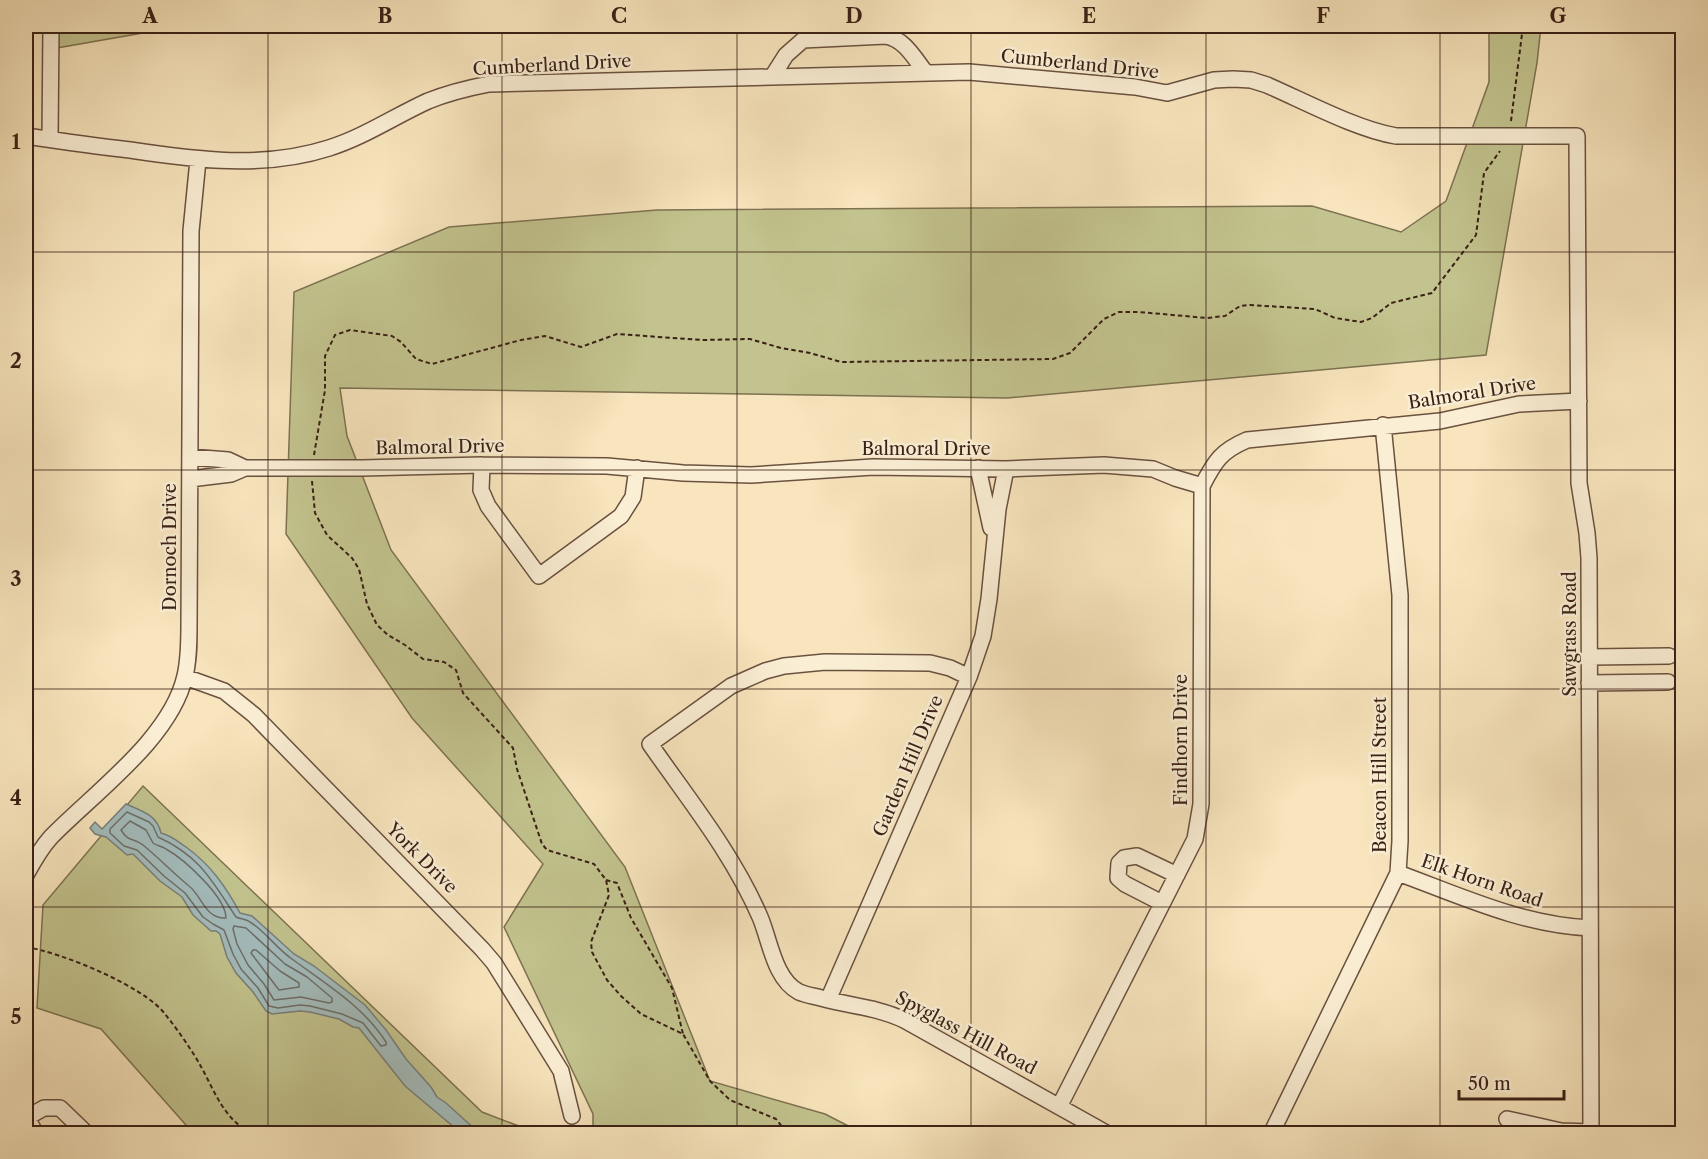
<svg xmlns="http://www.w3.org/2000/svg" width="1708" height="1159" viewBox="0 0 1708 1159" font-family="'Libre Caslon Text',serif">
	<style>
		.green { fill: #c2c38e; stroke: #7e7252; stroke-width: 1.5 }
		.water { fill: #a3bcbc; stroke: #797e7a; stroke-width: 1.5 }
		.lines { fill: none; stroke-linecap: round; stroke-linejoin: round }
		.shore { stroke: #6e6e69; stroke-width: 1.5 }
		.street-tunnel { stroke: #d2be9c; stroke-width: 15; stroke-dasharray: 15 8; stroke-linecap: butt }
		.street-casing { stroke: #6a5140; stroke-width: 18 }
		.path { stroke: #3a2016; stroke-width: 2; stroke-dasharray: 4.5 3; stroke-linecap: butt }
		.street { stroke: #faeed4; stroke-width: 15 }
		.grid { fill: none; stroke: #3a2016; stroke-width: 1.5; stroke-opacity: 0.55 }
		.labels { text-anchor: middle; stroke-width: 5; stroke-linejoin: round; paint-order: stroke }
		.street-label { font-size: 18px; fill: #3a2016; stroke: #faeed4 }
		.neatline { fill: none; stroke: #3a2016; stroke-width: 2 }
		.grid-label { font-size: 20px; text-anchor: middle; font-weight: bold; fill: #3a2016 }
	</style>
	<rect width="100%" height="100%" fill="#f8e5bd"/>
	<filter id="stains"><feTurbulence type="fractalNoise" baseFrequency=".00333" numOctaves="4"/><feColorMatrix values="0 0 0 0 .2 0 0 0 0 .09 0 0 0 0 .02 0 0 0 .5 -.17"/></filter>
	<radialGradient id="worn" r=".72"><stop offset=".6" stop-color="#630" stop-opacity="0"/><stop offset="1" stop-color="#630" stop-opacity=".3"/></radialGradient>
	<!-- green -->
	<path class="green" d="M58 26H183L51 49Z
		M1489 26H1541L1537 63 1486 355 1007 398 340 388 347 436 391 550 625 867 710 1081 825 1114 862 1133H593V1114L504 927 543 864 412 718 286 534 294 292 449 227 657 210 1312 206 1401 232 1446 201 1489 82Z
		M143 786 482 1112 537 1133H193L101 1029 37 1008 43 905Z"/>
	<!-- water -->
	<path class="water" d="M126 804C142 811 157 815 161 833 172 836 177 841 186 847 211 865 226 887 240 913L252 916 294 954 314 966 365 1005 386 1030 406 1059 431 1087 437 1097 446 1103 477 1131 491 1133H461L405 1086 359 1028 353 1027 339 1019 310 1012 300 1011 272 1014 266 1011 253 992 236 973 227 957 220 934 216 931H211L193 915 182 897 160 881 133 854 127 855 106 837 95 834 90 828 95 822 102 829Z"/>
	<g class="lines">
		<!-- shore -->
		<path class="shore" d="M127 812 149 822 153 826 158 837C200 856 212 881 236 917 240 919 246 919 250 922 264 930 277 949 292 959 326 984 363 1006 386 1042V1045L381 1046 363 1023 342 1014 310 1006 300 1005 278 1008 269 1006 258 988 241 969 233 954 224 930 213 924 203 917 185 893 164 876 137 850 124 846 110 833V829Z
			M130 821 146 830 153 843C157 846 162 846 166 849 184 859 226 897 226 918 205 919 202 896 189 886 173 873 159 858 143 845 133 837 129 843 121 830Z
			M234 926 246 928 285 964 307 977 332 998V1002L329 1003 301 997 274 1000 264 984 248 965 237 944 233 929Z
			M253 950H256L280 971 299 983V987L279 990 251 953Z"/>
		<!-- street-tunnel -->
		<path class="street-tunnel" d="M1669 656 1682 655
			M1668 682H1682"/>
		<defs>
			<path id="street" d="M772 77 786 55 803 40 885 36C904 38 915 59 926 73
				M26 136C60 141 95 146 130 150 196 160 264 169 329 148 364 137 395 116 428 101 448 93 468 88 489 84L969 72 1135 87 1167 93 1214 80 1233 79 1251 80 1267 85C1306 102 1356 129 1396 136H1577L1579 483 1587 533 1589 558 1591 1134
				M50 139 51 26
				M190 457 228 460 245 468H362L482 465 607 466 683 473 751 475 873 467 1006 469 1104 465 1153 469 1175 478 1202 486C1215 461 1221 451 1247 440L1440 421 1519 404 1579 401
				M482 465 481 490 488 506 539 576 621 516 633 497 637 468
				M978 468 991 528
				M190 479 231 474 245 468
				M1590 657 1669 656
				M185 677 224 691 254 715 482 949 494 963 561 1071 572 1116
				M969 677 950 668 930 663 825 662 784 666 765 671 731 686 650 744C689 800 733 854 760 917 770 940 774 979 799 992 806 995 814 996 821 998 849 1006 877 1007 904 1020L1108 1134
				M1589 683 1668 682
				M1398 873C1461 896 1522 925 1590 928
				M26 875C33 862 41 848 51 837 95 792 171 738 185 676 189 659 189 642 189 625L191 231 198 160
				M1162 903 1125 884 1118 878 1119 863 1124 858 1137 856 1177 875
				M828 1000 969 677 983 636 989 599 998 509 1006 469
				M1060 1105 1195 839 1201 804 1202 486
				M26 1116 36 1134
				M26 1118 44 1108H60L87 1134
				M1507 1119 1561 1131 1591 1132
				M1271 1134 1398 873 1400 841V595L1383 425"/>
		</defs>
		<!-- street casing -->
		<use href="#street" class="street-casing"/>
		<!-- path -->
		<path class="path" d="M1511 121 1523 26
			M314 455 325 390V356L335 335 350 330 392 336 401 342 416 359 432 364 521 340 545 336 581 347 617 334 702 340 750 339 781 348 810 353 841 362 1053 359 1070 353 1104 319 1119 312H1139L1207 318 1225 316 1240 306 1250 305 1315 309 1335 318 1361 322 1372 318 1391 303 1432 293 1476 235 1484 173 1500 151
			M312 481 315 513 327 535 352 558 359 569 367 604 377 625 388 635 405 645 423 659 444 662 456 670 463 693 513 748 517 769 542 844 547 850 594 864 606 880 609 895 591 942 592 952 607 980 621 996 641 1014 683 1034 710 1081 730 1100 776 1119 788 1134
			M606 880 617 883 631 918 672 988 683 1034
			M26 947C60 952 144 986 165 1014 177 1029 189 1046 199 1063 214 1089 224 1122 254 1134"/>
		<!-- street -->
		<use href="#street" class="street"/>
	</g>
	<!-- grid -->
	<path class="grid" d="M268 26V1134M502 26V1134M737 26V1134M971 26V1134M1206 26V1134M1440 26V1134M26 252H1682M26 470H1682M26 689H1682M26 907H1682"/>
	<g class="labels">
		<!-- street labels -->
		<g class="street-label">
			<text transform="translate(1080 64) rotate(6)" y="6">Cumberland Drive</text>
			<text transform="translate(552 65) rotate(-3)" y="6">Cumberland Drive</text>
			<text transform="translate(1472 393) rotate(-9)" y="6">Balmoral Drive</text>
			<text transform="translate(440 447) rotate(-1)" y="6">Balmoral Drive</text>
			<text x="926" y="455">Balmoral Drive</text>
			<text transform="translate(170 547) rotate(-90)" y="6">Dornoch Drive</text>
			<text transform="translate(1570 634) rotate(-90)" y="6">Sawgrass Road</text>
			<text transform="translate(1181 740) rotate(-90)" y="6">Findhorn Drive</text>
			<text transform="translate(908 766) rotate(-67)" y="6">Garden Hill Drive</text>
			<text transform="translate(1380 775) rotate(-90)" y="6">Beacon Hill Street</text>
			<text transform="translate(422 858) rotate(45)" y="6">York Drive</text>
			<text transform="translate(1482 881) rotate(19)" y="6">Elk Horn Road</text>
			<text transform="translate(966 1033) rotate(28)" y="6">Spyglass Hill Road</text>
		</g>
	</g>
	<!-- margin -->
	<rect width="1708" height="1159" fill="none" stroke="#f8e5bd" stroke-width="66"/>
	<!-- scale -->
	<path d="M1459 1090v9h105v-9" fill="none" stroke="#3a2016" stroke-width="3"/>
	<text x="1468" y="1090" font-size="18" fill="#3a2016" stroke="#faeed4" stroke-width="4.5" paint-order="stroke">50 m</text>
	<rect x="33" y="33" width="1642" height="1093" class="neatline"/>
	<g class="grid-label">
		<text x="150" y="23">A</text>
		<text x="385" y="23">B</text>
		<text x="619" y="23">C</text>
		<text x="854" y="23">D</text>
		<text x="1089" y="23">E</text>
		<text x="1323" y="23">F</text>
		<text x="1558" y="23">G</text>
		<text x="16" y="149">1</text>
		<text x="16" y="368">2</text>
		<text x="16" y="586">3</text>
		<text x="16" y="805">4</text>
		<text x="16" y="1024">5</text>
	</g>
	<rect width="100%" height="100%" filter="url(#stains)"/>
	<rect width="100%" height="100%" fill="url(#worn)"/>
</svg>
